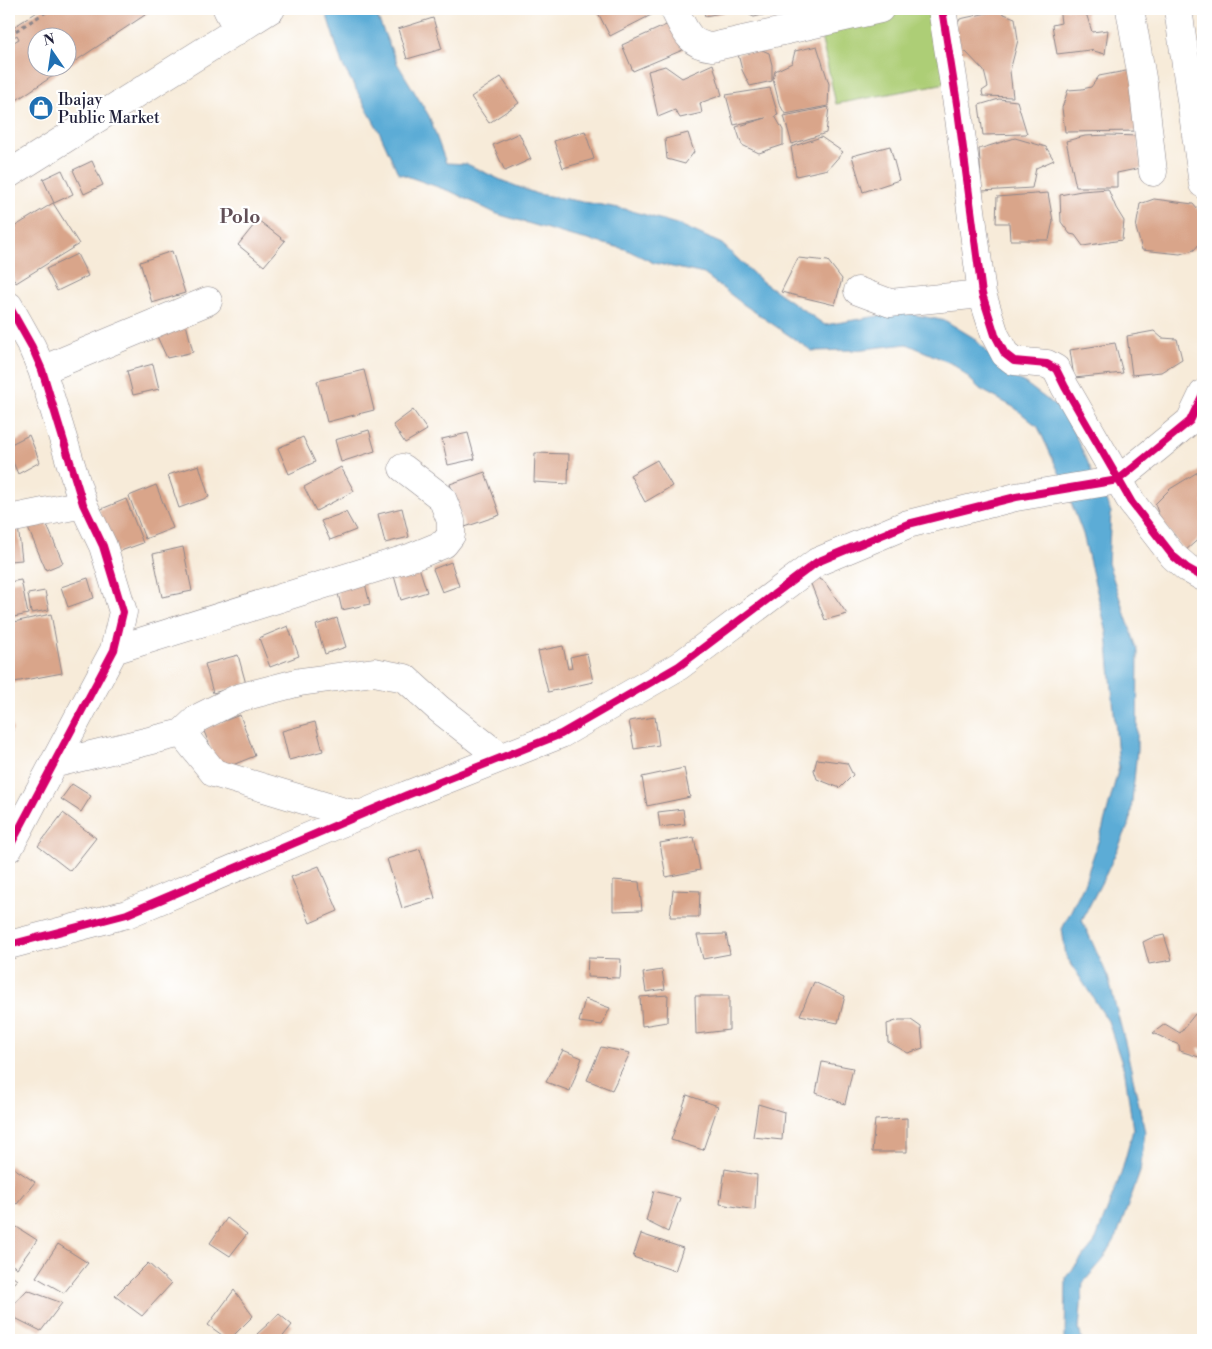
<svg xmlns="http://www.w3.org/2000/svg" width="1212" height="1349" viewBox="0 0 1212 1349" font-family="'Libre Bodoni',serif">
	<style>
		.green { fill: #adce76; stroke: #687858 }
		.water { fill: #5cacd6; stroke: #3f6788 }
		.building { fill: #d9a58a }
		.lines { fill: none; stroke-linecap: round; stroke-linejoin: round }
		.minor-casing { stroke: #8c868a; stroke-width: 29 }
		.major-casing { stroke: #8c868a; stroke-width: 29 }
		.path { stroke: #8c868a; stroke-width: 3; stroke-dasharray: 4 4; stroke-linecap: butt }
		.minor { stroke: #fff; stroke-width: 28 }
		.major { stroke: #fff; stroke-width: 28 }
		.cycleway-casing { stroke: #fff; stroke-width: 11 }
		.cycleway { stroke: #d6006c; stroke-width: 8 }
		.labels { text-anchor: middle; stroke-width: 4.5; stroke-linejoin: round; paint-order: stroke }
		.poi-label { font-size: 16px; fill: #22223b; stroke: #fff; text-anchor: start }
		.quarter-label { font-size: 19px; font-weight: bold; fill: #625057; stroke: #fff }
	</style>
	<rect width="100%" height="100%" fill="#fff"/>
	<filter id="ink" filterUnits="userSpaceOnUse"><feTurbulence type="fractalNoise" baseFrequency=".02" numOctaves="2"/><feDisplacementMap in="SourceGraphic" scale="10" xChannelSelector="R" yChannelSelector="G"/><feConvolveMatrix kernelMatrix="1 2 1 2 8 2 1 2 1" color-interpolation-filters="sRGB"/></filter>
	<filter id="wash" filterUnits="userSpaceOnUse"><feTurbulence type="fractalNoise" baseFrequency=".0096" numOctaves="4" result="noise"/><feDisplacementMap in="SourceGraphic" scale="20" xChannelSelector="R" yChannelSelector="G"/><feGaussianBlur stdDeviation="1.12" result="paint"/><feColorMatrix in="noise" values="0 0 0 0 0 0 0 0 0 0 0 0 0 0 0 0 0 1.4 0 .05"/><feComposite in="paint" operator="in"/></filter>
	<g filter="url(#wash)">
		<rect width="100%" height="100%" fill="#f7ebd9"/>
		<!-- green -->
		<path class="green" d="M909 9H936L946 83 836 104 819 27Z"/>
		<!-- water -->
		<path class="water" d="M325 9H374L397 63 429 116 446 163 467 164 503 181 537 194 625 209 680 225 722 244 760 280 825 325 901 312 946 321 974 338 1007 374 1025 383 1061 410 1075 435 1111 512 1108 563 1126 617 1138 651 1137 750 1130 822 1107 872 1082 920 1108 977 1125 1042 1145 1132 1140 1172 1117 1236 1103 1260 1083 1283 1079 1329 1082 1340H1065L1066 1277 1094 1244 1121 1174 1133 1130 1125 1073 1108 1021 1066 956 1062 929 1084 884 1103 827 1119 767 1107 633 1083 534 1063 481 1038 427 1015 408 980 389 955 365 907 344 855 350 812 351 743 304 704 274 654 263 625 249 568 235 497 214 452 192 398 173 379 131 342 64Z"/>
		<g id="blocks">
			<!-- building -->
			<path class="building" d="M42 9H154L68 66V38H38V68H65L9 105V45L19 39 17 35 9 40V30Z
				M596 9H658L659 11 610 36Z
				M703 9H736V10L705 16Z
				M741 9H785V10L754 17 741 11Z
				M1061 9H1087L1086 13 1092 32 1108 30 1105 54 1090 50 1057 54 1052 25 1061 23 1060 15Z
				M996 11 1015 18 1018 40 1010 71 1013 97 983 96 982 91 988 87 984 71 966 52 955 53 953 33 960 19Z
				M433 18 442 49 407 59 398 29Z
				M673 22 685 49 633 71 622 45Z
				M817 46 829 84 828 106 785 114 779 103 773 79 775 71 792 63 795 51Z
				M760 49 769 53 772 65V81L750 86 742 70 738 54Z
				M713 64 722 95 700 103 702 113 680 118 675 110 658 117 648 71 665 66 682 78Z
				M1131 70 1141 131 1065 132 1062 108 1068 90 1082 89 1091 87 1099 76Z
				M501 77 519 103 489 123 471 97Z
				M770 88 778 115 775 116 783 130V145L759 153 742 145 736 127 766 118 734 125 726 95Z
				M999 99 1017 101 1027 134 983 135 979 105Z
				M829 107 826 133 792 144 784 116Z
				M585 131 594 159 563 168 554 141Z
				M519 133 531 159 505 171 493 145Z
				M688 133 694 152 685 164 667 159 665 139Z
				M1109 135 1138 136 1141 168 1117 173V187H1076L1066 141 1085 136Z
				M821 137 843 152 828 169 796 176 791 147Z
				M1015 138 1046 147 1054 160 1036 168 1032 188 982 191 979 149Z
				M890 146 899 180 863 192 852 156Z
				M92 161 103 185 84 194 73 170Z
				M62 170 73 194 54 203 43 179Z
				M1108 189 1116 208 1124 221 1122 240 1083 246 1075 235 1070 234 1061 222 1060 195 1081 191Z
				M1048 193 1053 221 1049 240H1010L1009 223H996L997 197Z
				M1154 199 1193 204 1203 216V228L1200 243 1194 250 1180 254 1142 250 1136 228 1140 204Z
				M53 203 79 244 16 283 9 271V230Z
				M258 220 285 241 264 266 238 245Z
				M172 251 185 293 152 303 140 262Z
				M77 254 88 276 57 291 46 269Z
				M798 258 828 261 842 279 835 305 781 292Z
				M185 320 193 352 167 358 154 330Z
				M1154 331 1162 338 1177 339 1182 359 1161 372 1132 375 1127 336Z
				M1115 343 1123 373 1074 378 1070 350Z
				M153 364 159 389 133 395 127 371Z
				M364 370 374 410 327 422 317 381Z
				M413 410 427 430 405 443 393 425Z
				M369 430 375 451 341 462 335 440Z
				M468 433 475 459 448 465 442 439Z
				M29 435 40 462 18 474 9 453V445Z
				M303 437 315 462 289 474 278 448Z
				M535 453 569 454 568 484 534 482Z
				M657 460 672 486 645 502 630 475Z
				M199 465 209 497 179 508 168 475Z
				M341 467 354 491 316 511 304 487Z
				M1201 470 1203 472V535L1185 551 1161 521 1155 504 1170 489Z
				M485 472 500 515 465 527 450 484Z
				M156 485 173 528 145 539 129 496Z
				M126 499 143 543 115 553 99 510Z
				M402 508 409 537 385 543 378 514Z
				M346 512 356 530 330 540 321 521Z
				M44 518 63 563 46 570 27 526Z
				M18 526 22 560 9 561V527Z
				M183 547 192 591 162 597 153 554Z
				M417 561 427 592 401 600 392 569Z
				M451 562 459 586 442 592 433 569Z
				M812 576 824 581 847 614 825 620 811 584Z
				M88 578 94 598 68 607 61 587Z
				M364 579 370 604 342 610 336 585Z
				M21 580 28 614 9 618V582Z
				M45 591 49 610 31 613 28 594Z
				M51 614 62 673 9 683V623Z
				M337 618 346 647 325 654 316 625Z
				M288 626 299 656 270 667 259 638Z
				M563 646 568 669 572 668 570 657 587 653 593 682 548 692 538 651Z
				M238 655 246 684 213 693 205 664Z
				M9 714 13 731 9 732Z
				M240 715 255 756 220 770 203 729Z
				M655 717 659 745 634 749 629 721Z
				M315 722 323 751 289 760 282 731Z
				M817 759 847 763 853 775 840 788 817 779 814 770Z
				M684 768 690 797 647 806 642 777Z
				M72 784 91 796 81 812 61 799Z
				M683 809 685 824 660 827 658 812Z
				M63 813 96 838 70 871 38 846Z
				M694 837 700 870 666 877 660 843Z
				M420 849 435 898 402 908 387 859Z
				M319 866 338 911 310 923 291 877Z
				M613 880 639 882 642 910 613 911Z
				M673 890 700 891 699 917H670Z
				M726 934 730 954 703 959 697 935Z
				M1164 935 1172 960 1149 964 1143 942 1151 938Z
				M588 958 621 959 620 978 587 977Z
				M662 970 665 989 646 992 643 973Z
				M814 982 845 996 838 1023 800 1015Z
				M668 995 667 1022 642 1026 640 997Z
				M695 996H729V1030L696 1034Z
				M585 999 610 1008 602 1025 579 1022Z
				M1195 1014H1203V1048H1198L1202 1058 1180 1051 1179 1045 1153 1033 1165 1024 1180 1033Z
				M899 1020H911L921 1027 923 1048 908 1053 888 1042 887 1024Z
				M601 1047 630 1053 612 1090 587 1080Z
				M563 1050 582 1058 570 1091 546 1082Z
				M822 1062 853 1068 845 1104 816 1093Z
				M687 1095 718 1106 703 1150 671 1140Z
				M758 1104 784 1112 782 1140 753 1137Z
				M907 1118V1152H872L875 1120Z
				M9 1165 35 1182 17 1204 9 1199Z
				M725 1169 757 1175 755 1210 720 1204Z
				M654 1191 680 1198 668 1232 646 1221Z
				M227 1218 247 1234 230 1256 210 1243Z
				M12 1224 37 1240 17 1268 9 1263V1230Z
				M641 1234 683 1248 675 1271 633 1257Z
				M58 1244 88 1263 64 1293 36 1277Z
				M148 1263 171 1284 142 1316 115 1296Z
				M9 1274 17 1280 9 1287Z
				M27 1290 62 1303 41 1331 9 1315V1309Z
				M234 1290 253 1316 229 1340 208 1325Z
				M279 1314 292 1325 280 1340H263L257 1334Z"/>
		</g>
	</g>
	<g filter="url(#ink)">
		<use href="#blocks" fill-opacity="0" stroke="#8c868a" stroke-width="1"/>
		<g class="lines">
			<defs>
				<path id="minor" d="M227 9 238 30
					M674 9C684 28 688 45 712 47L880 9
					M942 9 958 110 982 294 995 335 1005 354 1014 361 1047 364 1056 369 1065 387 1132 503 1173 556 1187 568 1203 577
					M1130 9 1143 84 1153 172
					M1178 9 1203 184
					M858 291 890 303 982 294
					M9 306 32 347 42 370 83 504 103 546 123 612 114 650 9 848
					M42 370 208 301
					M9 519 83 504
					M114 650 412 557 444 544 451 535V521L442 498 403 468
					M182 733 214 773 344 812 362 815
					M53 764 182 733 198 718 238 698 300 682 374 672 405 678 439 709 490 749 502 757
					M9 945 127 914 407 795 561 734 679 666 817 562 908 524 1016 497 1118 480 1190 421 1203 394"/>
				<path id="major" d="M9 174 271 9"/>
			</defs>
			<!-- minor casing -->
			<use href="#minor" class="minor-casing"/>
			<!-- major casing -->
			<use href="#major" class="major-casing"/>
			<!-- path -->
			<path class="path" d="M9 35 51 9"/>
			<!-- minor -->
			<use href="#minor" class="minor"/>
			<!-- major -->
			<use href="#major" class="major"/>
			<defs>
				<path id="cycleway" d="M942 9 958 110 982 294 995 335 1005 354 1014 361 1047 364 1056 369 1065 387 1132 503 1173 556 1187 568 1203 577
					M9 306 32 347 42 370 83 504 103 546 123 612 114 650 9 848
					M9 945 127 914 407 795 561 734 679 666 817 562 908 524 1016 497 1118 480 1190 421 1203 394"/>
			</defs>
			<!-- cycleway casing -->
			<use href="#cycleway" class="cycleway-casing"/>
			<!-- cycleway -->
			<use href="#cycleway" class="cycleway"/>
		</g>
	</g>
	<!-- icons -->
	<defs>
		<symbol id="shop-disc" viewBox="-11 -11 22 22"><circle r="9.5" fill="#1f6fb2" stroke="#fff"/><path d="M-5-2.5h2.3a2.7 3.5 0 0 1 5.4 0H5L5.5 6h-11ZM-1.5-2.5h3a1.5 2.3 0 0 0-3 0Z" fill="#fff"/></symbol>
	</defs>
	<g fill-rule="evenodd">
		<use href="#shop-disc" x="27" y="94" width="28" height="28"/>
	</g>
	<g class="labels">
		<!-- poi labels -->
		<g class="poi-label">
			<text x="58" y="105">Ibajay<tspan x="58" dy="18">Public Market</tspan></text>
		</g>
		<!-- quarter labels -->
		<g class="quarter-label">
			<text x="240" y="223">Polo</text>
		</g>
	</g>
	<!-- margin -->
	<rect width="1212" height="1349" fill="none" stroke="#fff" stroke-width="30"/>
	<!-- north arrow -->
	<g transform="translate(52 52) rotate(347)"><circle r="24" fill="#ffffff" stroke="#a7a7b1"/>
	<path d="M0-4L9 19L0 12L-9 19Z" fill="#1f6fb2"/>
	<text y="-8" font-size="14" font-weight="bold" text-anchor="middle" fill="#22223b">N</text>
	</g>
</svg>
